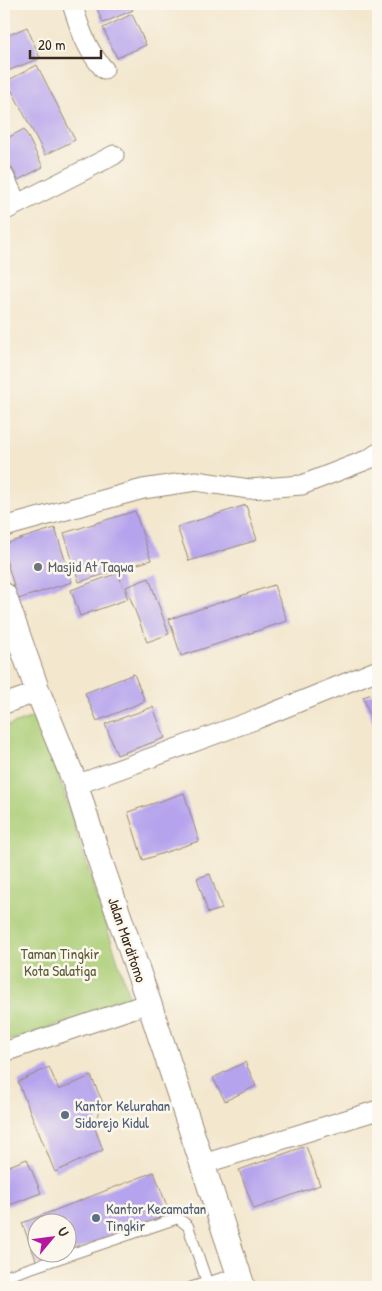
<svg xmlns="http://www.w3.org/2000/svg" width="382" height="1291" viewBox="0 0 382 1291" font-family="'Patrick Hand',sans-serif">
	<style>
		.green { fill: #aacd76; stroke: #727c4a }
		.building { fill: #b5a3ed; fill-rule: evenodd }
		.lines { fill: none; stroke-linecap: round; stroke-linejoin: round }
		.service-casing { stroke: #978876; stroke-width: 12 }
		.minor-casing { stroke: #978876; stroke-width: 21 }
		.tertiary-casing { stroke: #978876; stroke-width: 26 }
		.service { stroke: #fff; stroke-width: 10 }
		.minor { stroke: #fff; stroke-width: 19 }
		.tertiary { stroke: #fff; stroke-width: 24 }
		.worship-dot { fill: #6b7280; stroke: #fbf7ec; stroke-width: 2 }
		.service-dot { fill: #5c6f8a; stroke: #fbf7ec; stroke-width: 2 }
		.labels { text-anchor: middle; stroke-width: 5; stroke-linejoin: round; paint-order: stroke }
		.worship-label { font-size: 15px; fill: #5b616d; stroke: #fbf7ec; text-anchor: start }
		.street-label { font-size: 15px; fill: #3b2a1e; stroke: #fbf7ec }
		.park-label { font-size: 15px; fill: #5c5b38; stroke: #fbf7ec }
		.service-label { font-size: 15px; fill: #4e5e75; stroke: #fbf7ec; text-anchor: start }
	</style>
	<rect width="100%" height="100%" fill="#fbf7ec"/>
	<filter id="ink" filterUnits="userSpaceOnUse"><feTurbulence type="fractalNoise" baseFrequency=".02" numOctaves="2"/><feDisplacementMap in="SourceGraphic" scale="10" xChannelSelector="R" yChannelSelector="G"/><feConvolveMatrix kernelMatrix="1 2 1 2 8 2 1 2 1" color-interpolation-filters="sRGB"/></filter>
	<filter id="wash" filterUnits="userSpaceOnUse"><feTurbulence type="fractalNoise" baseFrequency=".0096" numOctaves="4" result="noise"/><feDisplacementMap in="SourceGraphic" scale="20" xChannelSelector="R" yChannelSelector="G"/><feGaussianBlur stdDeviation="1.12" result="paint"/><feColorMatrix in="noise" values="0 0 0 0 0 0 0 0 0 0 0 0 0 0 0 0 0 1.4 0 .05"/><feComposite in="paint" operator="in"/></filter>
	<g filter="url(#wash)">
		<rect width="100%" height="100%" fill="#f3e7ce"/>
		<!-- green -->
		<path class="green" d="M39 715 131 1002 4 1042V727Z"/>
		<g id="blocks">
			<!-- building -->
			<path class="building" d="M95 4H130L133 10 103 23Z
				M132 14 146 45 117 58 103 28Z
				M27 27 40 58 5 72 4 68V37Z
				M37 65 75 140 45 155 7 81Z
				M24 129 43 167 18 180 4 153V140Z
				M378 356V373L371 360Z
				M246 505 257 540 189 561 177 527Z
				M135 511 151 560 79 582 64 533Z
				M55 528 72 582 18 599 4 553V544Z
				M118 573 128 599 80 616 71 590Z
				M149 578 169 634 147 642 126 587Z
				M274 585 287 621 181 656 169 619Z
				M134 674 145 701 97 721 85 693Z
				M378 692V725L374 726 363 697Z
				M153 707 165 738 117 755 105 724Z
				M184 793 199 841 143 860 128 812Z
				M210 874 222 909 208 913 197 878Z
				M245 1062 256 1086 225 1101 213 1078Z
				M49 1067 59 1090 91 1076 103 1103 94 1126 103 1150 55 1172 18 1082Z
				M306 1146 320 1185 254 1209 239 1170Z
				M27 1159 41 1193 7 1206 4 1198V1168Z
				M154 1172 170 1214 38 1265 22 1223ZM38 1224H68V1254H38Z"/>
		</g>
	</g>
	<g filter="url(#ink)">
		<use href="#blocks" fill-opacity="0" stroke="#978876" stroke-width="1"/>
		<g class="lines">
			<defs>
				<path id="service" d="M4 1277 178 1218 188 1226 207 1282
					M192 1287 239 1273"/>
				<path id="minor" d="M72 4C80 28 86 50 104 69
					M4 176 17 204
					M4 211 114 155
					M4 527 143 489 196 481 249 489 302 485 369 459 378 453
					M4 704 38 692
					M76 785 257 719 378 670
					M4 1052 149 1003
					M203 1164 378 1110"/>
				<path id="tertiary" d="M4 595 38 692 76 785 96 849 149 1003 243 1287"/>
			</defs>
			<!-- service casing -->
			<use href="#service" class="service-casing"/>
			<!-- minor casing -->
			<use href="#minor" class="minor-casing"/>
			<!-- tertiary casing -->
			<use href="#tertiary" class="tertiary-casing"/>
			<!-- service -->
			<use href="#service" class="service"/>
			<!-- minor -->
			<use href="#minor" class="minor"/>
			<!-- tertiary -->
			<use href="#tertiary" class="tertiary"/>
		</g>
	</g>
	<!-- markers -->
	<circle class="worship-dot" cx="38" cy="567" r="5"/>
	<g class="service-dot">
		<circle cx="65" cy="1115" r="5"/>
		<circle cx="96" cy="1218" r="5"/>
	</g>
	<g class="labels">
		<!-- worship labels -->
		<g class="worship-label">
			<text x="48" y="572">Masjid At Taqwa</text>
		</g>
		<!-- street labels -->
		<g class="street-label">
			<text transform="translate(127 940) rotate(71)" y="5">Jalan Marditomo</text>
		</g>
		<!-- park labels -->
		<g class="park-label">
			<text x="60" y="959">Taman Tingkir<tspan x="60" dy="17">Kota Salatiga</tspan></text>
		</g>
		<!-- service labels -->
		<g class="service-label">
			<text x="75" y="1111">Kantor Kelurahan<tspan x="75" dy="17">Sidorejo Kidul</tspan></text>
			<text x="106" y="1214">Kantor Kecamatan<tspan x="106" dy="17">Tingkir</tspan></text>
		</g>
	</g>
	<!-- margin -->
	<rect width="382" height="1291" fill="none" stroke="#fbf7ec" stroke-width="20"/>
	<!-- north arrow -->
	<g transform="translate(52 1238) rotate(61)"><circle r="24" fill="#fbf7ec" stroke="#aea59a"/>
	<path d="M0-4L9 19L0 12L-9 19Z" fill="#b5179e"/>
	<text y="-8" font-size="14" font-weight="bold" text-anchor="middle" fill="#3b2a1e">U</text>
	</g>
	<!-- scale -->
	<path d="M30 50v8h71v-8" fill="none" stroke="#3b2a1e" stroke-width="2.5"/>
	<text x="38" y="50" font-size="15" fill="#3b2a1e" stroke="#fbf7ec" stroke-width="4" paint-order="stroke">20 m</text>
</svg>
